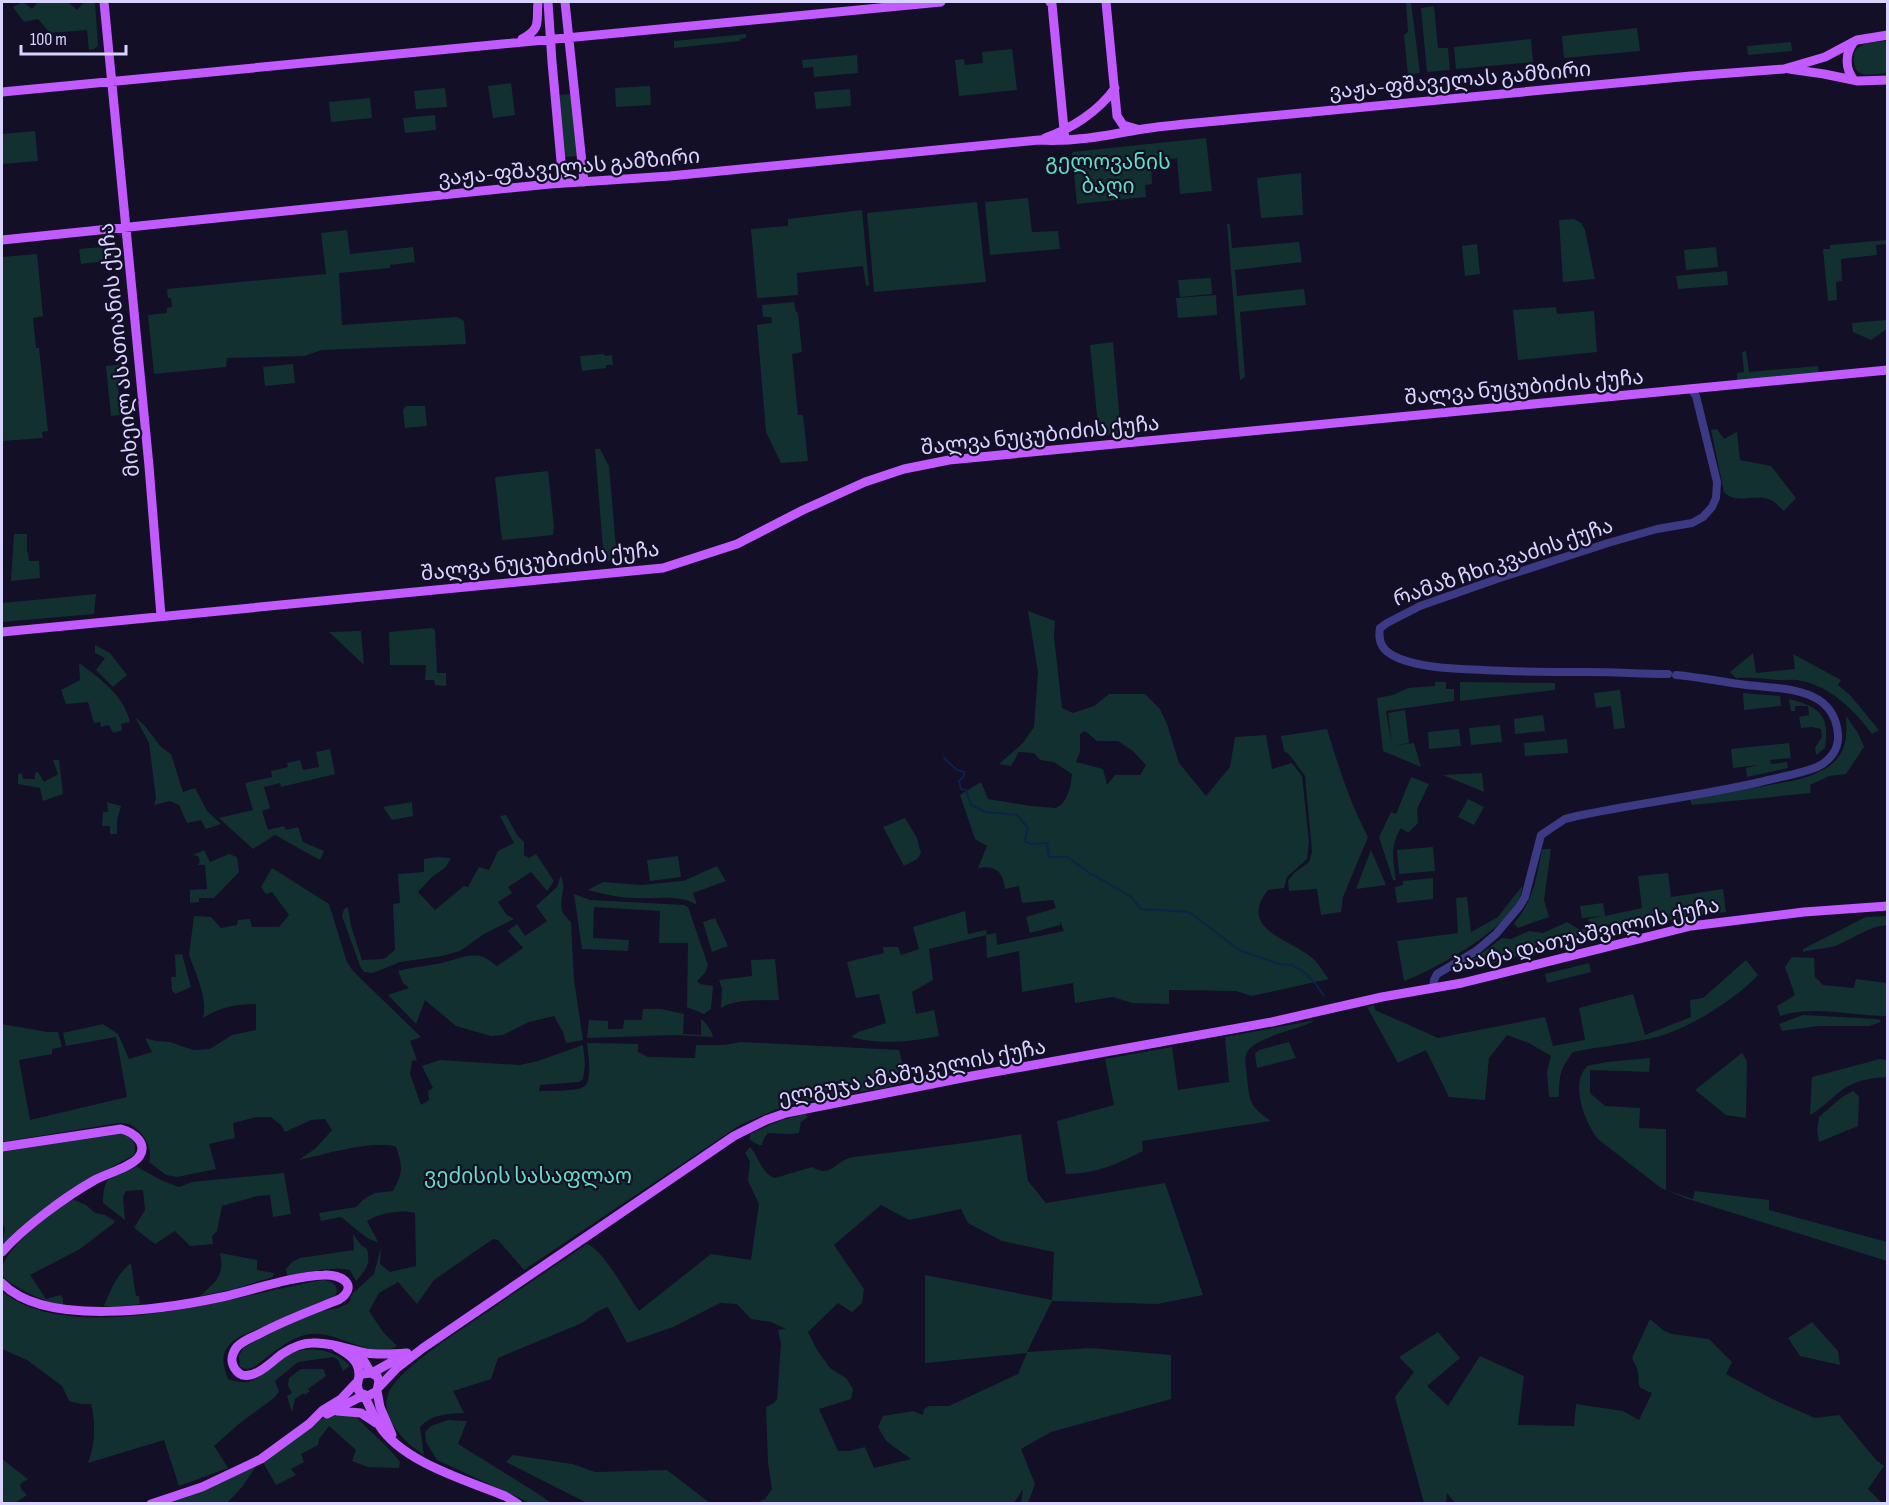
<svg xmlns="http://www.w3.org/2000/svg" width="1889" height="1505" viewBox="0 0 1889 1505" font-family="'Sofia Sans Condensed','Noto Sans Georgian',sans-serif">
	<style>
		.green { fill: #12302f; fill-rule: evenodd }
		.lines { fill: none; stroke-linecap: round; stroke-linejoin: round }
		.stream { stroke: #0c2248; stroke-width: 2 }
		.minor { stroke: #3d3a85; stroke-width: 8 }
		.major { stroke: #c25bff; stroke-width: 9 }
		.labels { text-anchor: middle; stroke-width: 4.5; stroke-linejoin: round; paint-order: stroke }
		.street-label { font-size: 21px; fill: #d9d4ff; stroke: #130f26 }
		.park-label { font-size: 21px; fill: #5fe0c0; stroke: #130f26 }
	</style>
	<rect width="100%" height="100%" fill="#130f26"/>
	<!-- green -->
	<path class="green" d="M23 2 32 9 38 2H68L77 10 84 2H95L98 46 94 49 89 50 87 30 50 33 38 19 24 22 13 7Z
		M1406 2H1411L1420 73 1408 75 1404 35 1408 32Z
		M1434 6 1438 48H1448L1450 70 1427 72 1421 8Z
		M1637 28 1640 51 1564 58 1562 36Z
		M746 34V38L740 39V41L674 48V41Z
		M1531 39 1533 62 1456 69 1454 47Z
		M1887 41V73C1875 74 1856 80 1854 63 1853 57 1854 53 1857 48L1866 43Z
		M1791 42 1792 51 1748 55 1747 46Z
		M1012 49 1017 90 959 96 955 60 964 59 965 65 983 63 982 52Z
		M857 55 858 73 814 77 813 67 803 68 802 60Z
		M511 83 515 115 493 118 488 86Z
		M650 86 651 105 616 107 615 88Z
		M445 88 447 107 416 109 414 91Z
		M850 89 851 106 816 109 814 92Z
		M571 94 578 156 565 157 559 95Z
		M370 98 372 118 331 122 329 102Z
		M435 115 436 130 405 133 403 118Z
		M35 131 38 161 2 164V134Z
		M1206 138 1212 191 1180 194 1177 158 1168 160H1156V162L1151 163 1152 184 1145 185 1146 197 1077 204 1072 152Z
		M1301 173 1303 215 1261 218 1257 178Z
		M1028 198 1032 232 1058 231 1060 249 990 255 985 202Z
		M977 202 986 282 874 292 867 213Z
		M862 210 869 285 866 286 863 266 797 273 798 295 757 298 751 229 788 226V219Z
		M1574 219 1581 223 1585 230 1595 279 1563 282 1559 220Z
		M1227 223 1230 225 1232 248 1299 242 1302 262 1235 270 1237 296 1304 289 1306 305 1240 312 1245 377 1240 380Z
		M347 230 350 254 413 247 415 262 390 265V268L339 273 342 325 457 317 464 321 466 344 321 350 305 356 227 358 226 367 154 374 148 315 167 313V308L172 307 171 298H168L167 289 326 274 321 233Z
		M1887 240V244L1876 245 1877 255 1841 259 1842 281 1836 282 1837 300 1828 301 1823 249H1830V245Z
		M1477 244 1480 274 1465 276 1462 246Z
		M113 246 115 260 81 264 79 249Z
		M1716 247 1718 267 1686 270 1684 250Z
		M37 254 43 316 33 318 36 348H39L48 431 42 432 43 438 2 441V257Z
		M1727 271 1728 285 1678 289 1676 276Z
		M1211 278 1212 294 1180 297 1178 280Z
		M1216 295 1217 315 1178 318 1176 298Z
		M794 302 796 312 798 313 802 352 792 354 798 415H803L808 461 781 463 766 432 757 325 772 323 771 317H763L762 305Z
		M1556 307 1557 314 1594 311 1597 352 1518 360 1513 310Z
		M1886 320 1887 329 1871 340 1853 332 1852 323Z
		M1113 342 1121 434 1099 436 1090 345Z
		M1746 351 1749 372 1818 366 1819 374 1737 381V373L1744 372 1742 352Z
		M604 354 605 356 612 355 613 365H606V368L582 371 580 356Z
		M125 364 127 385 118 386 120 415 111 416 106 366Z
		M293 364 295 383 265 386 263 367Z
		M406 406H425L427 426 405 428 403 410Z
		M1717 429 1724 439 1737 432 1740 460 1771 466 1796 498 1784 511C1779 507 1774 500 1768 499 1753 494 1736 505 1724 492L1711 430Z
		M595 449H600L609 466 617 560 604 561Z
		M548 471 554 526 553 535 502 540 495 479 496 477Z
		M14 534H27V552L28 553 29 561H39L40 578 11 581Z
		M96 594 94 614 2 622V603Z
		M1028 611 1055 621 1054 637 1062 708 1073 713 1094 706 1109 694H1145L1160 709 1167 724 1179 763 1206 796 1230 767 1235 737 1266 735 1272 769 1292 763 1302 776 1309 842 1307 859 1287 877 1284 888 1268 890C1237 929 1290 939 1311 957 1318 962 1323 972 1329 979L1252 996 1236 991 1169 990V1004L1132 1003 1113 997 1075 1003 1073 983 1022 992 1019 951 987 958 986 935 929 949 933 980 912 992 916 1014 934 1010 939 1036C910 1042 879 1045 851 1037L858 1032 886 1023 879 994 856 998 847 962 884 953 883 947H898L901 955 919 949 913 927 965 911 968 934 986 930 987 935 996 933 997 945 1064 931 1060 921V925L1030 933 1026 917 1056 908 1053 900 1022 903 1019 886 1005 889C1003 871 995 865 978 868L987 846 975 839 960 795 981 782 988 799 1031 806 1056 808 1062 804 1066 798 1070 788 1072 774 1054 762 1040 760 1034 753 1019 752 1011 766 999 764 1023 743 1034 727 1038 672ZM1085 731 1097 741H1118L1133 751 1146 765 1140 775H1115L1107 785 1103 769 1076 762 1080 752V734Z
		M432 628 435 630 437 673H446V686L435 685 434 680H425L426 665H390L389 632Z
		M361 631 364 665 329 632Z
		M95 645 110 653 127 675 113 687 96 670 105 658 95 653Z
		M1753 653 1756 673 1795 669 1793 654 1841 680 1838 685 1850 695 1879 730 1872 734C1855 711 1831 687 1802 681 1795 679 1786 680 1779 680 1763 679 1753 677 1736 678L1730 672Z
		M79 663C100 678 124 696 130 722L121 724 122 730 113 733 109 725 101 727 100 722 94 723 88 702 66 704 61 690 80 680Z
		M1435 682H1446V689H1454V701L1386 711 1392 745 1388 713 1405 710 1409 743 1392 746 1414 743 1421 767 1383 751 1377 698 1393 695 1408 688 1435 686Z
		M1460 682 1555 683V690L1460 701Z
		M1620 690 1625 728 1614 729 1611 706 1596 708 1594 693Z
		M1743 693 1780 696 1781 706 1744 710Z
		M1789 699C1820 707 1830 715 1825 748L1816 755 1815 748 1822 737 1821 729 1812 727 1801 728 1799 717 1809 715 1808 706H1795V711H1791Z
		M1543 715 1545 731 1515 734 1514 719Z
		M1846 716 1858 733 1864 747 1846 774 1829 776 1810 785 1811 793 1692 805 1690 800 1796 780C1833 770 1850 757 1846 716Z
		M135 717 145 726 161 747 171 754 183 792 195 788 207 811 221 824 206 829 201 820 187 823 179 805 170 801 154 805 156 798 149 743Z
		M1500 725 1502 742 1471 745 1469 728Z
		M1327 729C1338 765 1350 803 1368 837L1343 897 1341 912 1321 915 1317 889 1289 891 1288 881 1294 873 1309 862 1312 852 1305 776 1289 754 1284 751 1281 736Z
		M1459 729 1461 746 1429 749 1428 732Z
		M1567 739 1568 753 1525 756 1524 743Z
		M1789 743 1791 758 1770 760 1771 764 1787 762 1788 768 1747 777 1746 768 1759 765 1733 768 1731 749Z
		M330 749 335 774 281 787 280 783 264 787 270 808 262 811 268 830 284 826 286 830 298 827 303 842 324 851 320 860 275 835 253 849 219 818 253 810 245 783 272 777 271 771 288 767 287 763 300 760 303 770 319 767 316 752Z
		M53 760H59L63 794 43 801 40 788 18 784V774L22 773 23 779H35V773L38 772 44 782 58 774Z
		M1482 773 1484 792 1443 775Z
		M1411 777 1429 784 1417 809 1418 823 1408 833 1401 828C1390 845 1393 861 1396 880H1393L1379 837 1391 812 1396 814Z
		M1468 799 1484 807 1474 825 1458 817Z
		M107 802 121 806 117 820V834H110V826H102L103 812H108Z
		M412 802 413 816 392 820 383 807Z
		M506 815 517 835 524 842V855L529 858 536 854 554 881 547 891 531 872 508 887 512 893 498 902 507 915 514 919 484 934 460 951 442 956 400 962 373 973 364 972 360 966 342 916 344 909 348 907 351 926 362 960 384 959 395 950 393 904 400 903 398 874 424 872V859L438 857 451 858 446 867 432 877 418 892 435 910 464 886 468 887 479 867 489 870 498 851 514 843 500 816Z
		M905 818 917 838 921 853 917 859 904 866 883 827Z
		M1433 847 1435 871 1399 874 1397 850Z
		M1542 849H1551L1544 900 1549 917 1518 928 1514 924C1534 898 1536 880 1542 849Z
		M204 850 210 862 229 854 237 857 239 872 214 898H199V902L190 903V890L207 889 205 865H198L200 861 198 856 193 855Z
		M1371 850 1386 885 1356 889Z
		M678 856 681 877 650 881 647 860Z
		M717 866 726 881 693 893 697 905C680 894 656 899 636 898 619 898 604 894 588 890L603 882 641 885 683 881Z
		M272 868 329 904 347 962 353 971 421 1037 410 1041 417 1060 412 1061 410 1074 421 1105 429 1100 428 1091 433 1088 422 1066 440 1060 520 1065 538 1061 583 1045 585 1065 583 1079 579 1082 540 1085 539 1091C547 1091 581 1092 586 1085 592 1076 588 1053 587 1043L638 1044V1052L648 1057 695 1058 696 1045H725L740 1042 899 1050 906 1079 902 1083 884 1088 841 1095 784 1106 740 1125 524 1270 498 1240 493 1239 434 1280 417 1304 398 1282 379 1293 369 1311 383 1332 397 1346C373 1361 339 1331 311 1334 290 1336 271 1355 254 1367L247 1369 240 1367 239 1356 243 1348 277 1329 321 1311 338 1308 349 1303 352 1294 374 1274 381 1247 380 1264 390 1272 416 1266 415 1213C401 1209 379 1213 367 1221L378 1242C366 1240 352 1225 341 1217L321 1221 319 1213 356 1207 364 1199 375 1193 393 1191C403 1173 403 1167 396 1147 376 1139 322 1155 299 1160L316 1148 332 1130 325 1119 311 1120 285 1132 282 1126 271 1117H257L233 1123 235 1138 209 1144 216 1169 177 1177 166 1175 149 1162C154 1148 142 1130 129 1124 128 1124 120 1123 119 1123L2 1142V1024L47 1032H58L62 1047 52 1049V1054L19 1060 30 1120 127 1097 116 1037 66 1046 63 1033 103 1024 118 1034 129 1059 152 1052 145 1038 156 1041 170 1042 193 1050 210 1049 232 1035 256 1030V1004C236 1004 220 1007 203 1018 208 998 196 975 189 955L194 916 211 917 221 928 237 925 238 920 250 919 252 927H279L289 915 272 892 266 894 261 887Z
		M1668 873 1671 897 1723 889 1726 912C1636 922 1547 949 1459 972L1458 967 1481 954 1502 938 1511 939 1529 931 1543 933 1567 922 1580 930 1590 927 1588 919 1603 916 1582 918 1580 906 1603 903 1605 916 1642 908 1638 876Z
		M561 875C562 879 564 885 563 890 561 905 558 911 571 922L574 980 583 1040 566 1043 563 1032 554 1016 529 1022 503 1035 491 1036 456 1026 425 1000 416 1024 388 995 409 988 403 983 398 971C413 967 427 966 442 963 455 960 466 954 480 956 486 957 492 963 497 966L523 948 508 931 517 924 525 936 547 921 536 906 557 887Z
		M1433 878V899L1397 903 1395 887 1403 885V881Z
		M1522 886C1524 922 1434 970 1404 981L1397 941 1458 933 1456 898 1467 897 1471 932 1498 917Z
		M574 894 590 900 684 905 688 907 708 965 705 973 697 981 700 984 713 986 711 1009 704 1014 687 1007 688 943H659L660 911 594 907 593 938 629 940 628 951 582 949Z
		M1887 916V925C1865 928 1855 938 1835 946 1825 949 1813 949 1803 952V949L1866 917Z
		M715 918 728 946 712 952 703 922Z
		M182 954 191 987 175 994 172 990 171 977H176L175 955Z
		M1792 957 1814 958 1815 977 1823 985 1854 988 1856 979 1887 983V1016C1851 1016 1815 1005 1780 1016L1777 1006 1795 995 1785 967Z
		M775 959 779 1000C759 1001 738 998 721 1008L722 989 719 980 752 976 751 960Z
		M1746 960 1758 975C1736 999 1691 1027 1660 1036 1632 1044 1602 1046 1573 1052 1560 1069 1559 1076 1559 1097H1549L1547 1072 1551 1056 1529 1043 1507 1035 1489 1058 1485 1100 1449 1097 1426 1050 1398 1063 1367 1007 1374 1005 1375 1010 1438 1038 1545 1017 1553 1046 1585 1040 1579 1008 1633 994 1645 1035 1691 1017 1690 1000 1703 998Z
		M1589 963 1591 972 1547 983 1545 974Z
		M643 1009H661L684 1014 683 1034 701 1035V1019C705 1021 713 1033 713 1037L676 1035 587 1038 589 1020 608 1021V1029H623L624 1020H642Z
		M1803 1015 1876 1019 1880 1020 1881 1022 1869 1026H1818L1782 1031 1779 1024Z
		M1316 1020C1300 1030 1250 1037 1246 1055 1244 1061 1247 1071 1247 1078 1250 1104 1250 1106 1271 1121L1142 1141 1143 1151C1118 1164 1095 1174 1066 1174L1057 1121 1114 1105 1105 1059 1172 1047 1178 1090 1229 1082 1225 1037Z
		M1289 1042 1296 1058 1257 1068 1255 1054 1259 1050Z
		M1742 1053 1747 1061 1746 1118 1726 1115 1695 1090Z
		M1650 1058 1649 1072 1590 1070V1093L1605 1106 1640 1108 1639 1128 1666 1129V1190L1693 1199 1695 1191 1769 1200V1210L1887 1242V1261L1685 1198 1661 1188 1599 1140C1587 1126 1576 1098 1580 1079 1581 1074 1584 1070 1587 1066L1607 1062Z
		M1880 1059 1887 1060V1077C1869 1078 1851 1081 1837 1094 1828 1101 1821 1109 1810 1115L1812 1077Z
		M1853 1091 1859 1096 1858 1126 1819 1142 1817 1130 1819 1117 1842 1097Z
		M805 1114 808 1117 801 1122 799 1133 789 1134 768 1133 764 1138 762 1145H759L750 1140V1134L779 1121Z
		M118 1133C131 1135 138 1142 134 1155L72 1188 2 1246 5 1228 2 1223V1151Z
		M1021 1134 1028 1181 1046 1203 1165 1183 1203 1295 1157 1304 1052 1301 1027 1352 1091 1348 1171 1355V1399L1051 1432 1021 1449 1035 1484 1028 1503H1021L1023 1489 1014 1503H756L765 1499 772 1489 768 1463 766 1407 774 1403 777 1399 781 1344 778 1330 786 1329 771 1322 751 1319 737 1304 720 1303 673 1327 627 1343 608 1307 598 1311 582 1323 498 1358 491 1379 453 1391 464 1413C447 1414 432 1414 420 1427L424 1455C405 1443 378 1417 389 1392 400 1368 458 1332 481 1316 516 1292 552 1268 587 1244 603 1249 628 1296 639 1311L711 1254 751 1260 759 1204 748 1181 750 1161 745 1153 750 1147C759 1157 761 1173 775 1178L812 1167C833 1179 834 1160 854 1157 909 1150 965 1144 1021 1134ZM881 1205 909 1220 961 1209 968 1223 1002 1241 1054 1252 1052 1300 925 1275V1363L1027 1353 1018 1374 949 1406H929L924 1409 923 1415 913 1411 883 1416 878 1427 886 1441 911 1459 874 1468 865 1447 849 1451H838L819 1409 851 1399 853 1389 846 1378 830 1368 817 1350 808 1332 838 1303 852 1312 862 1303 864 1289 834 1245Z
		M137 1167 163 1181 179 1187 192 1182 284 1173 291 1214 273 1217 270 1195 257 1196 222 1206 217 1231 212 1236 213 1244 190 1246 175 1231 155 1244 134 1228 145 1210 143 1190 126 1191 123 1197 125 1220 103 1203C103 1174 112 1176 137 1167Z
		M72 1199 86 1205 95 1213 105 1215 115 1221 114 1223 80 1249 30 1275 46 1299 60 1295 63 1298V1305C44 1301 32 1296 16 1286 10 1283 5 1280 2 1274 0 1249 54 1212 72 1199Z
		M353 1234 361 1245 367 1249C371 1264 366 1270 356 1281L350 1270C328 1266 308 1272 287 1276L286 1269 292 1262 300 1258 354 1250Z
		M220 1253 257 1260V1270L274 1273 273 1277 234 1289 200 1296C216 1282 225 1275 220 1253Z
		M131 1263 136 1296H139L140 1304 119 1307 104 1306C111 1289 117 1274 131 1263Z
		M324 1280C333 1282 339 1285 336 1295L241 1336C221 1348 220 1358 228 1379 235 1381 244 1384 251 1381 264 1377 277 1360 290 1354 309 1345 337 1350 350 1366L343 1371 338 1360 333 1357 298 1362 275 1381 279 1392 274 1398 240 1423 214 1446 228 1468 179 1486 164 1440 88 1463C95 1445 96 1423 91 1404H81L69 1401 62 1386 27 1360 2 1349V1291C72 1350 240 1294 324 1280Z
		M1650 1319 1664 1331 1672 1334 1709 1339 1732 1362 1726 1374 1772 1399 1815 1418 1839 1415 1876 1460 1884 1466 1868 1489 1882 1503 1456 1504 1447 1493 1446 1503H1424L1395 1397 1414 1372 1399 1357 1438 1332 1460 1358 1427 1386 1448 1406 1480 1356 1524 1376 1518 1425 1574 1426 1576 1404 1623 1411 1639 1420 1652 1393C1635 1386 1640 1388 1638 1372 1637 1367 1634 1362 1632 1358Z
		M1812 1322 1838 1351 1840 1365 1800 1356 1788 1338Z
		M301 1369H323L326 1376 308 1389 310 1391 305 1395 304 1393 295 1399 292 1412 287 1396 292 1393 288 1386 289 1378Z
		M337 1413H353C367 1430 386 1443 400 1462L399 1468 368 1467 352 1461 356 1450 329 1426 319 1439 318 1445 301 1454 304 1462 291 1469 296 1475 276 1485 261 1459 242 1487 227 1503 151 1504 261 1459 316 1421Z
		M448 1420 467 1421 458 1444 540 1495 551 1503H530L437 1460 426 1442 425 1432 431 1426Z
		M513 1455 572 1464 595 1472 667 1470 710 1503H587L506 1462Z
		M2 1459 28 1479 20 1484 21 1489 27 1495 15 1503 2 1502Z"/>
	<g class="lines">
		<!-- stream -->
		<path class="stream" d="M944 758 957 770 964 772V776L959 781 961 789 966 790 971 805 985 812 1017 815 1028 828 1025 841 1031 844 1047 843 1049 857H1067L1088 872 1130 896 1141 909 1189 912 1239 950 1279 964 1292 965 1305 973 1315 983 1324 996"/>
		<!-- minor -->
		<path class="minor" d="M1668 674C1642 674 1615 672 1589 672 1553 672 1518 672 1483 670 1457 669 1415 668 1392 655 1381 649 1378 639 1380 628L1387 623 1420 606 1497 579 1608 543 1657 529 1692 523 1703 517 1712 507 1716 498 1717 482 1696 396 1691 389
			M1433 987 1434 980 1437 974 1476 951 1496 934 1519 907 1525 897 1541 835 1565 819 1577 816C1638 803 1700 796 1760 782 1779 777 1800 774 1817 767 1830 761 1839 749 1838 735 1837 721 1831 708 1819 700 1797 686 1764 688 1739 684 1718 681 1698 677 1676 675"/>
		<!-- major -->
		<path class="major" d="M104 2 149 466 161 616
			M548 2 552 62 563 183
			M565 2 584 182
			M1050 2 1052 4 1065 140
			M1106 2 1117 116 1123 125 1137 129
			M522 39C542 28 536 22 538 2
			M1853 43C1845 54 1845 69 1854 80
			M1789 69 1824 74 1858 81 1888 80
			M2 92 941 2
			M1045 138C1071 129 1099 111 1115 88
			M2 240 550 184 670 176 1039 140C1073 142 1104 136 1137 130 1153 127 1169 126 1185 124L1691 76 1784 69 1825 57 1857 40 1888 35
			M2 632 663 568 737 544 803 510 865 482 904 469 949 460 1888 370
			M2 1147 121 1129C133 1132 150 1144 138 1158 129 1168 105 1174 93 1181 65 1197 23 1228 2 1252
			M2 1283C45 1328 166 1309 222 1297 253 1290 293 1276 324 1275 341 1274 359 1285 340 1299 313 1310 285 1320 259 1334 253 1337 245 1340 239 1345 234 1349 230 1358 233 1365 234 1369 239 1374 242 1375 256 1379 272 1361 282 1354 291 1348 301 1343 312 1343 330 1342 348 1349 366 1353 379 1355 394 1354 407 1353
			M336 1347C347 1353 359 1360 359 1374 359 1382 355 1385 360 1393L368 1396 377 1391
			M351 1352 364 1361 371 1373
			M372 1373 404 1355
			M359 1377 362 1374 371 1373 377 1376 379 1381 377 1391 380 1407 392 1435
			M379 1387 397 1368 423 1348 734 1136 766 1120 786 1113 972 1076 1272 1022 1382 997 1462 983 1691 926 1804 912 1888 906
			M364 1395C369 1405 373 1416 379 1425 402 1462 466 1480 505 1496L518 1504
			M337 1411 361 1413 376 1423
			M327 1414 364 1395
			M151 1504 202 1487 261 1459 309 1424 323 1410 341 1399 356 1383"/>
	</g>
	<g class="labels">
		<!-- street labels -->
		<g class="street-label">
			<text transform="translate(1460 80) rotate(-5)" y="7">ვაჟა-ფშაველას გამზირი</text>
			<text transform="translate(569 167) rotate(-5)" y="7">ვაჟა-ფშაველას გამზირი</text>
			<text transform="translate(119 350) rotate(-96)" y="7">მიხეილ ასათიანის ქუჩა</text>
			<text transform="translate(1524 387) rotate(-5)" y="7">შალვა ნუცუბიძის ქუჩა</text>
			<text transform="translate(1040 435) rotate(-6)" y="7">შალვა ნუცუბიძის ქუჩა</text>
			<text transform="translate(540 561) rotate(-6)" y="7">შალვა ნუცუბიძის ქუჩა</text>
			<text transform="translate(1503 562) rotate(-19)" y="7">რამაზ ჩხიკვაძის ქუჩა</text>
			<text transform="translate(1585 935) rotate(-13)" y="7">პაატა დათუაშვილის ქუჩა</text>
			<text transform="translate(912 1072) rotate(-11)" y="7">ელგუჯა ამაშუკელის ქუჩა</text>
		</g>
		<!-- park labels -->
		<g class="park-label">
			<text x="1108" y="169">გელოვანის<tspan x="1108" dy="24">ბაღი</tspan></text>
			<text x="528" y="1183">ვეძისის სასაფლაო</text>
		</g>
	</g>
	<!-- border -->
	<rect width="1889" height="1505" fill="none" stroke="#d9d4ff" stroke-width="6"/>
	<!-- scale -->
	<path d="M21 45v9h105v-9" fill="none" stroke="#d9d4ff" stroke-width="3"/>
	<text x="30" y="45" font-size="18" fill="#d9d4ff" stroke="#130f26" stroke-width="4.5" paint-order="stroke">100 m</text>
</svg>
